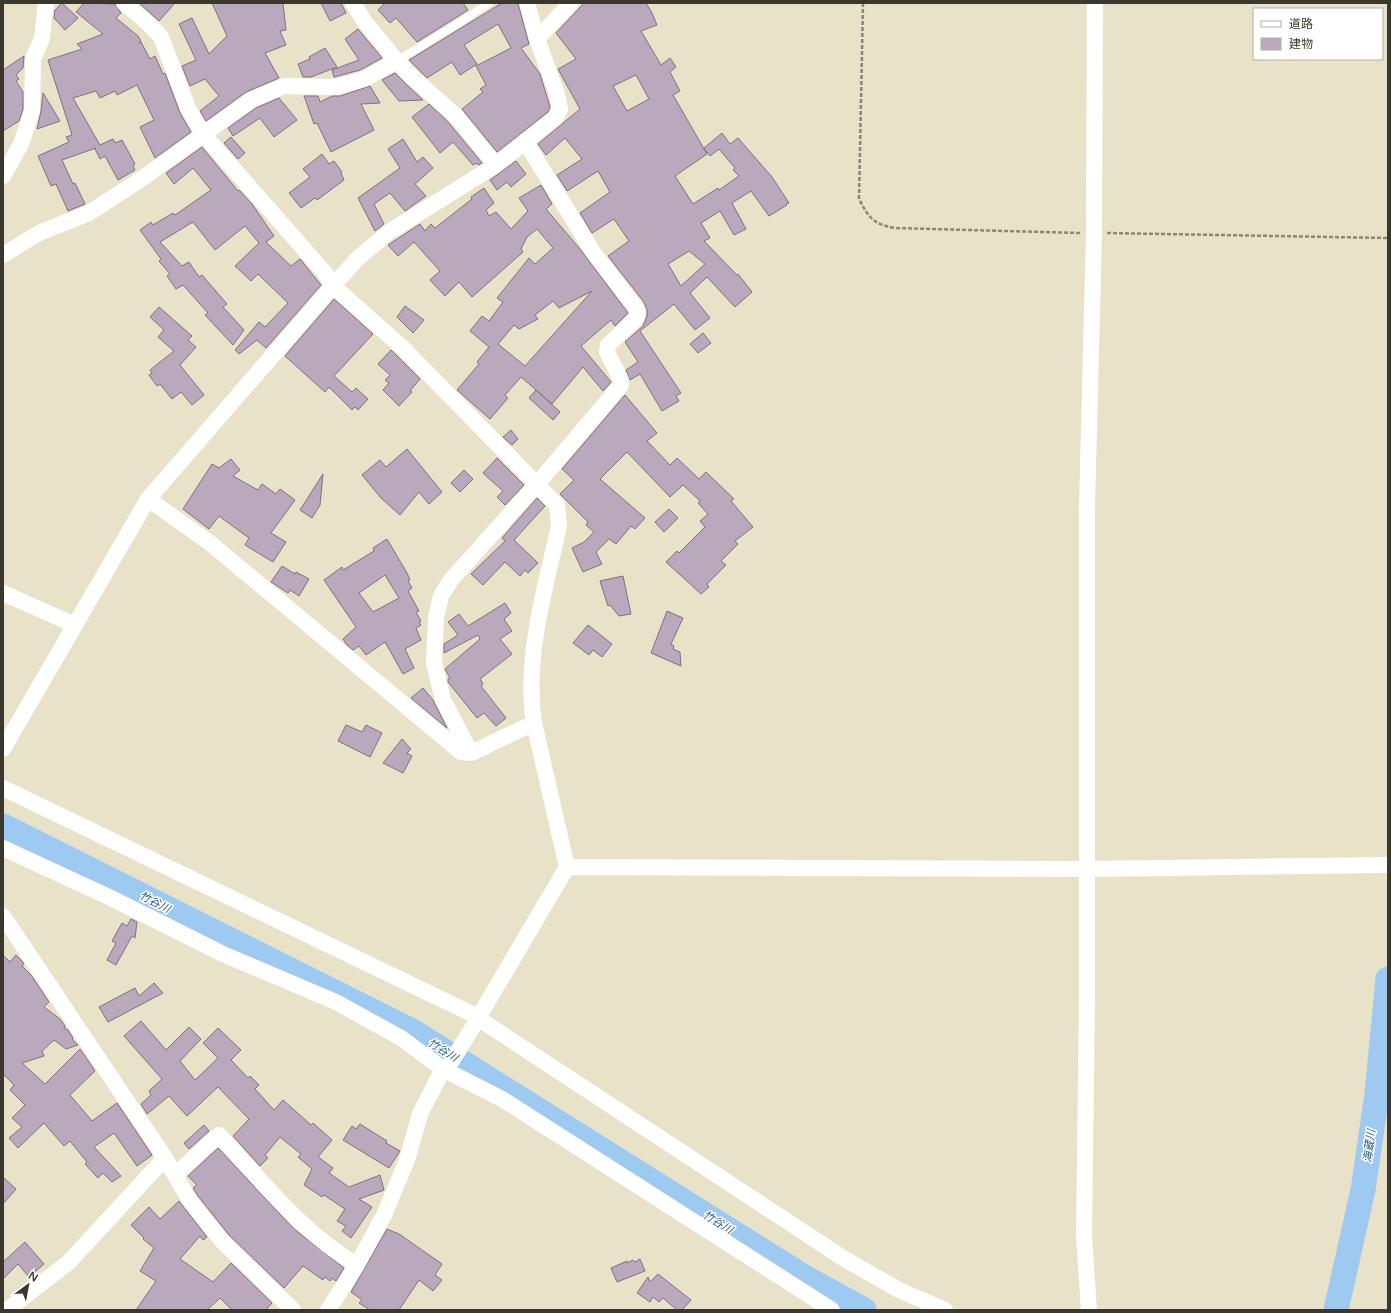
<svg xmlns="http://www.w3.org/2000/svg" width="1391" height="1313" viewBox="0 0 1391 1313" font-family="'Varela Round','Noto Sans JP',sans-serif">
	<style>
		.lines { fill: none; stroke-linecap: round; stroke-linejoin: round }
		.river { stroke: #9ec9f1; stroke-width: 25 }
		.building { fill: #baa8bd; stroke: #807083; fill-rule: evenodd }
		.path { stroke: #8b8776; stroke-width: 2.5; stroke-dasharray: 4 2; stroke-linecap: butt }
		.service { stroke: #fff; stroke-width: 8 }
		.minor { stroke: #fff; stroke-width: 16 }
		.labels { text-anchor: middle; stroke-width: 3; stroke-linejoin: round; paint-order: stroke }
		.water-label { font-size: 11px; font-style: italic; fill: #265a85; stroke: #fff }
	</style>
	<rect width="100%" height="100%" fill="#e7e2c8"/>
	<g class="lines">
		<!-- river -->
		<path class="river" d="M3 826 414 1032 806 1278 864 1310
			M1336 1310 1363 1190 1377 1094 1388 979"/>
	</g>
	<!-- building -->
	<path class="building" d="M62 3 78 18 65 30 54 18 55 10Z
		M84 3 115 4 121 13 116 18 138 36 141 41 139 43 141 42 150 59 155 56 163 74 165 73 180 113 191 132 155 158 140 127 154 120 137 85 117 95 115 91 100 98 96 91 73 98 100 145 113 139 115 143 122 140 135 164 133 166 135 170 118 180 105 156 100 159 95 149 96 148 62 160 73 184 75 183 85 204 68 211 56 184 51 186 38 156 69 142 66 137 72 135 48 60 82 49 77 44 103 34 76 12Z
		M139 3H175L159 21Z
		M212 3H283L286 30 280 31 286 45 265 53 279 78 246 92 206 121 200 111 219 96 205 79 190 86 182 66 196 60 179 24 192 18 209 54 227 36Z
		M321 3H341L346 13 330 21Z
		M385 3H463L468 10 417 42 396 18 390 23 378 10Z
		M502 3H518L529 44 521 48 540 74 550 107 548 112 497 152 462 109 483 92 480 89 486 85 476 66 511 48 498 24 464 45 477 64 460 75 452 62 427 78 409 60Z
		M584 3H646L651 11 657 25 641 31 661 65 670 58 676 67 670 72 680 91 673 95 707 154 675 176 693 204 718 188 719 190 739 176 733 170 735 168 719 149 710 156 704 148 722 133 730 144 738 138 772 177 789 203 786 204 787 205 769 216 751 191 732 203 746 229 734 235 720 211 701 223 710 238 704 241 737 275 738 274 752 292 735 307 707 277 690 293 710 318 695 330 674 304 640 331 681 393 676 396 679 401 662 411 640 374 630 380 626 370 638 362 625 342 643 326 647 316V310L644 302 608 256 629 241 614 219 592 233 580 213 610 192 598 171 567 191 557 175 582 159 565 138 546 155 538 144 580 109 558 69 576 59 556 33ZM636 75 649 99 627 111 613 86ZM689 251 705 264 681 286 668 264Z
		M358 29 382 58 360 70 334 77 332 70 359 60 345 39Z
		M325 48 337 67 311 77H303L298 64 310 59 309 57Z
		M24 56 23 68 16 75 19 79 16 81 23 92V109L19 121 3 131V70Z
		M395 73 406 84 423 100 399 101 382 80Z
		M370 86 380 103 361 104 374 130 331 152 317 123 314 124 304 96H318L320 102 332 96H340Z
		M43 93 60 121 37 129 41 111Z
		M279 98 297 120 274 137 260 118 233 136 228 128 256 108Z
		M429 104 448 122 482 163 478 165 476 163 473 165 453 142 440 153 412 117Z
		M231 137 245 153 238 159 224 143Z
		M403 139 417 162 423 157 433 168 415 184 426 196 405 211 390 193 374 204 384 224 375 231 358 198 400 168 388 149Z
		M202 147 238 191 239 190 252 204 274 236 266 242 291 266 300 259 321 285 266 348 257 340 239 354 235 350 259 322 265 327 288 303 258 274 251 281 235 266 259 243 245 226 215 250 193 222 160 242 182 266 189 262 199 277 202 275 227 304 223 307 244 330 233 345 205 315 208 313 183 285 176 289 167 276 170 274 159 261 161 259 140 230 151 222 153 225 173 213 175 215 211 190 193 168 174 184 166 173Z
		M322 154 329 164 334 161 342 172 341 173 344 180 317 200 315 198 301 208 289 193 310 177 303 169Z
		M516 161 526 174 511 187 507 182 497 190 490 180Z
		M541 185 552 204 546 209 580 249 628 313 615 326 611 320 581 346 611 382 603 391 583 367 552 404 521 377 505 395 508 398 490 419 457 390 479 364 477 362 489 347 470 331 482 316 489 321 503 302 497 298 529 258 535 264 553 248 537 229 527 237 521 249 523 252 472 297 459 282 445 296 430 280 440 271 414 242 398 256 388 245 420 224 425 231 431 224 435 228 472 199 471 197 484 188 494 203 486 210 489 216 496 212 511 229 528 211 519 198ZM592 291 525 366 498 344 514 325 519 329 538 319 535 315 553 301 559 308Z
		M334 299 373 334 334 376 352 392 356 388 368 399 358 410 355 407 352 410 329 387 325 392 285 356Z
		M405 306 424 320 413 333 397 317Z
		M159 307 192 336 188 340 196 347 180 365 204 395 192 405 181 392 172 399 160 384 157 386 149 375 152 373 150 370 174 351 158 337 164 330 150 317Z
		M703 333 711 343 698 353 690 344Z
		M391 350 420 379 410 391 412 392 399 406 383 390 389 383 385 380 390 375 378 364Z
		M536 390 560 412 553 420 529 398Z
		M625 395 657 433 647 441 670 465 677 458 699 479 706 472 734 499 731 501 753 527 735 541 738 544 721 561 726 565 707 584 709 587 701 594 666 562 677 551 679 553 705 527 700 521 708 514 698 503 700 501 683 485 670 497 627 452 600 479 645 518 635 529 631 526 616 544 609 539 596 552 602 564 583 572 572 548 584 542 594 532 586 525 588 522 560 494 574 480 562 469Z
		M511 430 518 439 512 445 503 437Z
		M407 449 442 492 429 504 419 492 400 515 381 498 362 475 380 460 386 467Z
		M497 458 524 485 505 505 497 497 503 491 483 473Z
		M231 459 240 470 233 476 258 490 262 484 276 494 280 489 295 500 271 533 286 542 273 562 245 545 249 538 219 516 209 529 183 509 212 464 219 468Z
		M464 470 473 479 460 492 451 483Z
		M323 474 320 505 312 518 300 510Z
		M537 498 545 506 514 540 538 563 528 573 525 570 520 576 505 562 483 585 471 574 505 541 502 538Z
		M669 509 678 518 664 532 655 522Z
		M387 539 407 573 410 580 408 581 412 588 408 591 419 611 416 612 421 621 419 622 421 625 416 628 421 640 405 649 414 668 403 674 385 642 366 655 359 646 353 650 347 645 343 639 356 627 324 580 342 567 343 570 374 551 373 548ZM385 575 399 598 373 612 359 593Z
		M282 566 295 574 296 572 309 579 299 596 290 590 288 593 271 582Z
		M623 576 631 614 619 616 610 605 608 606 600 581Z
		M505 603 511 613 504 619 512 631 500 639 512 654 480 679 483 684 481 686 506 718 496 726 484 713 477 718 448 682V679L450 678 445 669 480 639 478 635 444 653V644L458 635 448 622 459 614 468 626Z
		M667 611 683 618 671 644 674 646 673 649 680 652 681 666 651 653Z
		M588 625 612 644 602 657 593 650 589 655 573 643Z
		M423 688 433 700 447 728 411 698Z
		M346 725 362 732 366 725 382 733 370 757 338 741Z
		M402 739 411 749 407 753 412 756 403 773 383 763Z
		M131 919 137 922 135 938 132 936 116 965 107 960 116 943 112 941 122 923 127 926Z
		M3 955 10 962 16 955 21 960 24 964 22 966 31 975 49 1002 44 1007 60 1019 65 1026 64 1028 68 1030 73 1038 72 1039 78 1045 66 1049 54 1040 42 1051 44 1056 22 1063 45 1084 80 1049 95 1071 70 1095 92 1121 117 1103 152 1155 137 1166 114 1133 94 1147 121 1176 112 1182 103 1173 98 1178 85 1164 87 1162 70 1141 64 1146 44 1123 18 1148 9 1138 22 1127 12 1118 25 1105 10 1090 14 1085 3 1074Z
		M154 983 163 993 108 1022 99 1007 135 988 139 996Z
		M141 1021 166 1050 189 1027 201 1039 180 1061 195 1080 218 1058 203 1043 218 1028 241 1050 231 1060 248 1078 250 1076 259 1085 255 1089 274 1110 283 1100 311 1125 313 1123 332 1140 318 1157 333 1168 329 1173 349 1187 380 1175 384 1190 359 1199 372 1207 351 1238 342 1231 346 1226 337 1221 345 1209 324 1195 322 1197 304 1185 312 1169 298 1157 301 1154 280 1137 265 1155 268 1158 260 1166 233 1136 249 1119 218 1087 187 1116 169 1096 147 1114 141 1104 151 1095 149 1091 162 1079 124 1036Z
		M360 1124 387 1141 386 1143 400 1151 389 1168 343 1140 352 1126 356 1129Z
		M204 1125 209 1131 189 1149 184 1143Z
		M218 1148 294 1229 344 1268 336 1281 332 1278 330 1281 325 1277 323 1280 303 1266 284 1288 229 1235 198 1196 193 1188 197 1185 188 1176Z
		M3 1177 16 1189 3 1204Z
		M179 1201 207 1237 203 1240 200 1236 180 1259 213 1282 231 1263 272 1303 266 1310H232L220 1298 207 1310H136L156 1281 140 1271 154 1248 143 1239 144 1238 131 1225 149 1207 160 1219Z
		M387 1229 399 1234 442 1264 435 1275 442 1280 433 1291 419 1280 399 1310H370L359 1303 362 1300 351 1292Z
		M25 1242 44 1264 29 1277 18 1264 3 1279V1262Z
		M640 1259 645 1271 617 1282 611 1268 627 1261V1263L633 1260 635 1262Z
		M658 1274 691 1300 682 1310H677L663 1298 659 1302 653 1297 650 1302 637 1293 648 1277 650 1282Z"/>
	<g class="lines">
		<!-- path -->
		<path class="path" d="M863 3 859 199C869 218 873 224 895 228L1080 233
			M1107 233 1388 238"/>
		<!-- service -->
		<path class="service" d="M397 61 462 21 489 3"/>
		<!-- minor -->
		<path class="minor" d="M124 3 150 25 161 37 188 108 203 134 325 273 333 286 404 349 557 505 559 526C545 589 524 659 534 723L567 867 474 1025 450 1064 443 1069 420 1114 407 1160 384 1215 357 1265 328 1310
			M353 3 364 21 397 61 412 77 455 115 496 165
			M537 39 571 3
			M3 176 21 144 32 111 33 59 42 38 46 3
			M3 255 39 233 89 213 143 178 251 100 284 86 337 87 364 79 397 61
			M148 499 210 543 461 752 471 753 534 723
			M3 593 75 625
			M3 749 148 499 333 286 357 259 389 232 496 165 555 118 560 109 557 94 537 39 527 3
			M471 753 443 700 434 663 436 618 441 596 451 580 537 484 621 385V380L607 352 608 345 636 319 638 313 636 308 593 252 525 141
			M3 788 470 1013 843 1258 899 1290 945 1310
			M3 848 109 897 223 954 336 1002 401 1038 443 1069 502 1099 832 1310
			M567 867 1087 869 1388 865
			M3 916 165 1158 190 1201 222 1241 293 1310
			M175 1175 219 1135C262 1181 302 1233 357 1265
			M7 1310 69 1262 165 1158
			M1089 1310 1084 1236 1087 998V507L1094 233 1095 3"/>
	</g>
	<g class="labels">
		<!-- water labels -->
		<g class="water-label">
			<text transform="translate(155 902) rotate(27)" y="4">竹谷川</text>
			<text transform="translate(443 1050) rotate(32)" y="4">竹谷川</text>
			<text transform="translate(1369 1146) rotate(-82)" y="4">海蔵川</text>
			<text transform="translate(718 1222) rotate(32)" y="4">竹谷川</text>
		</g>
	</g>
	<!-- border -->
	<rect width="1391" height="1313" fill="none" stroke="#3a382e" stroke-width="8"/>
	<!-- legend -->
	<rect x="1253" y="8" width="130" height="52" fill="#ffffff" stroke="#b0afab"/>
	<rect x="1261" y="21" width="20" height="6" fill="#ffffff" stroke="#b0afab"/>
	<text x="1289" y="28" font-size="12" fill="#3a382e">道路</text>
	<rect x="1261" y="38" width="20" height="12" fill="#baa8bd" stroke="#b0afab"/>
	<text x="1289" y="48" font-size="12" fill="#3a382e">建物</text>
	<!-- north arrow -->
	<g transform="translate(28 1285) rotate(32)" stroke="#ffffff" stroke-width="3" paint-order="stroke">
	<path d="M0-3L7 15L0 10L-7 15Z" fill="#3a382e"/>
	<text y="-6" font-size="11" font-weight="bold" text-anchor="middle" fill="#3a382e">N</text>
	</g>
</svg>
